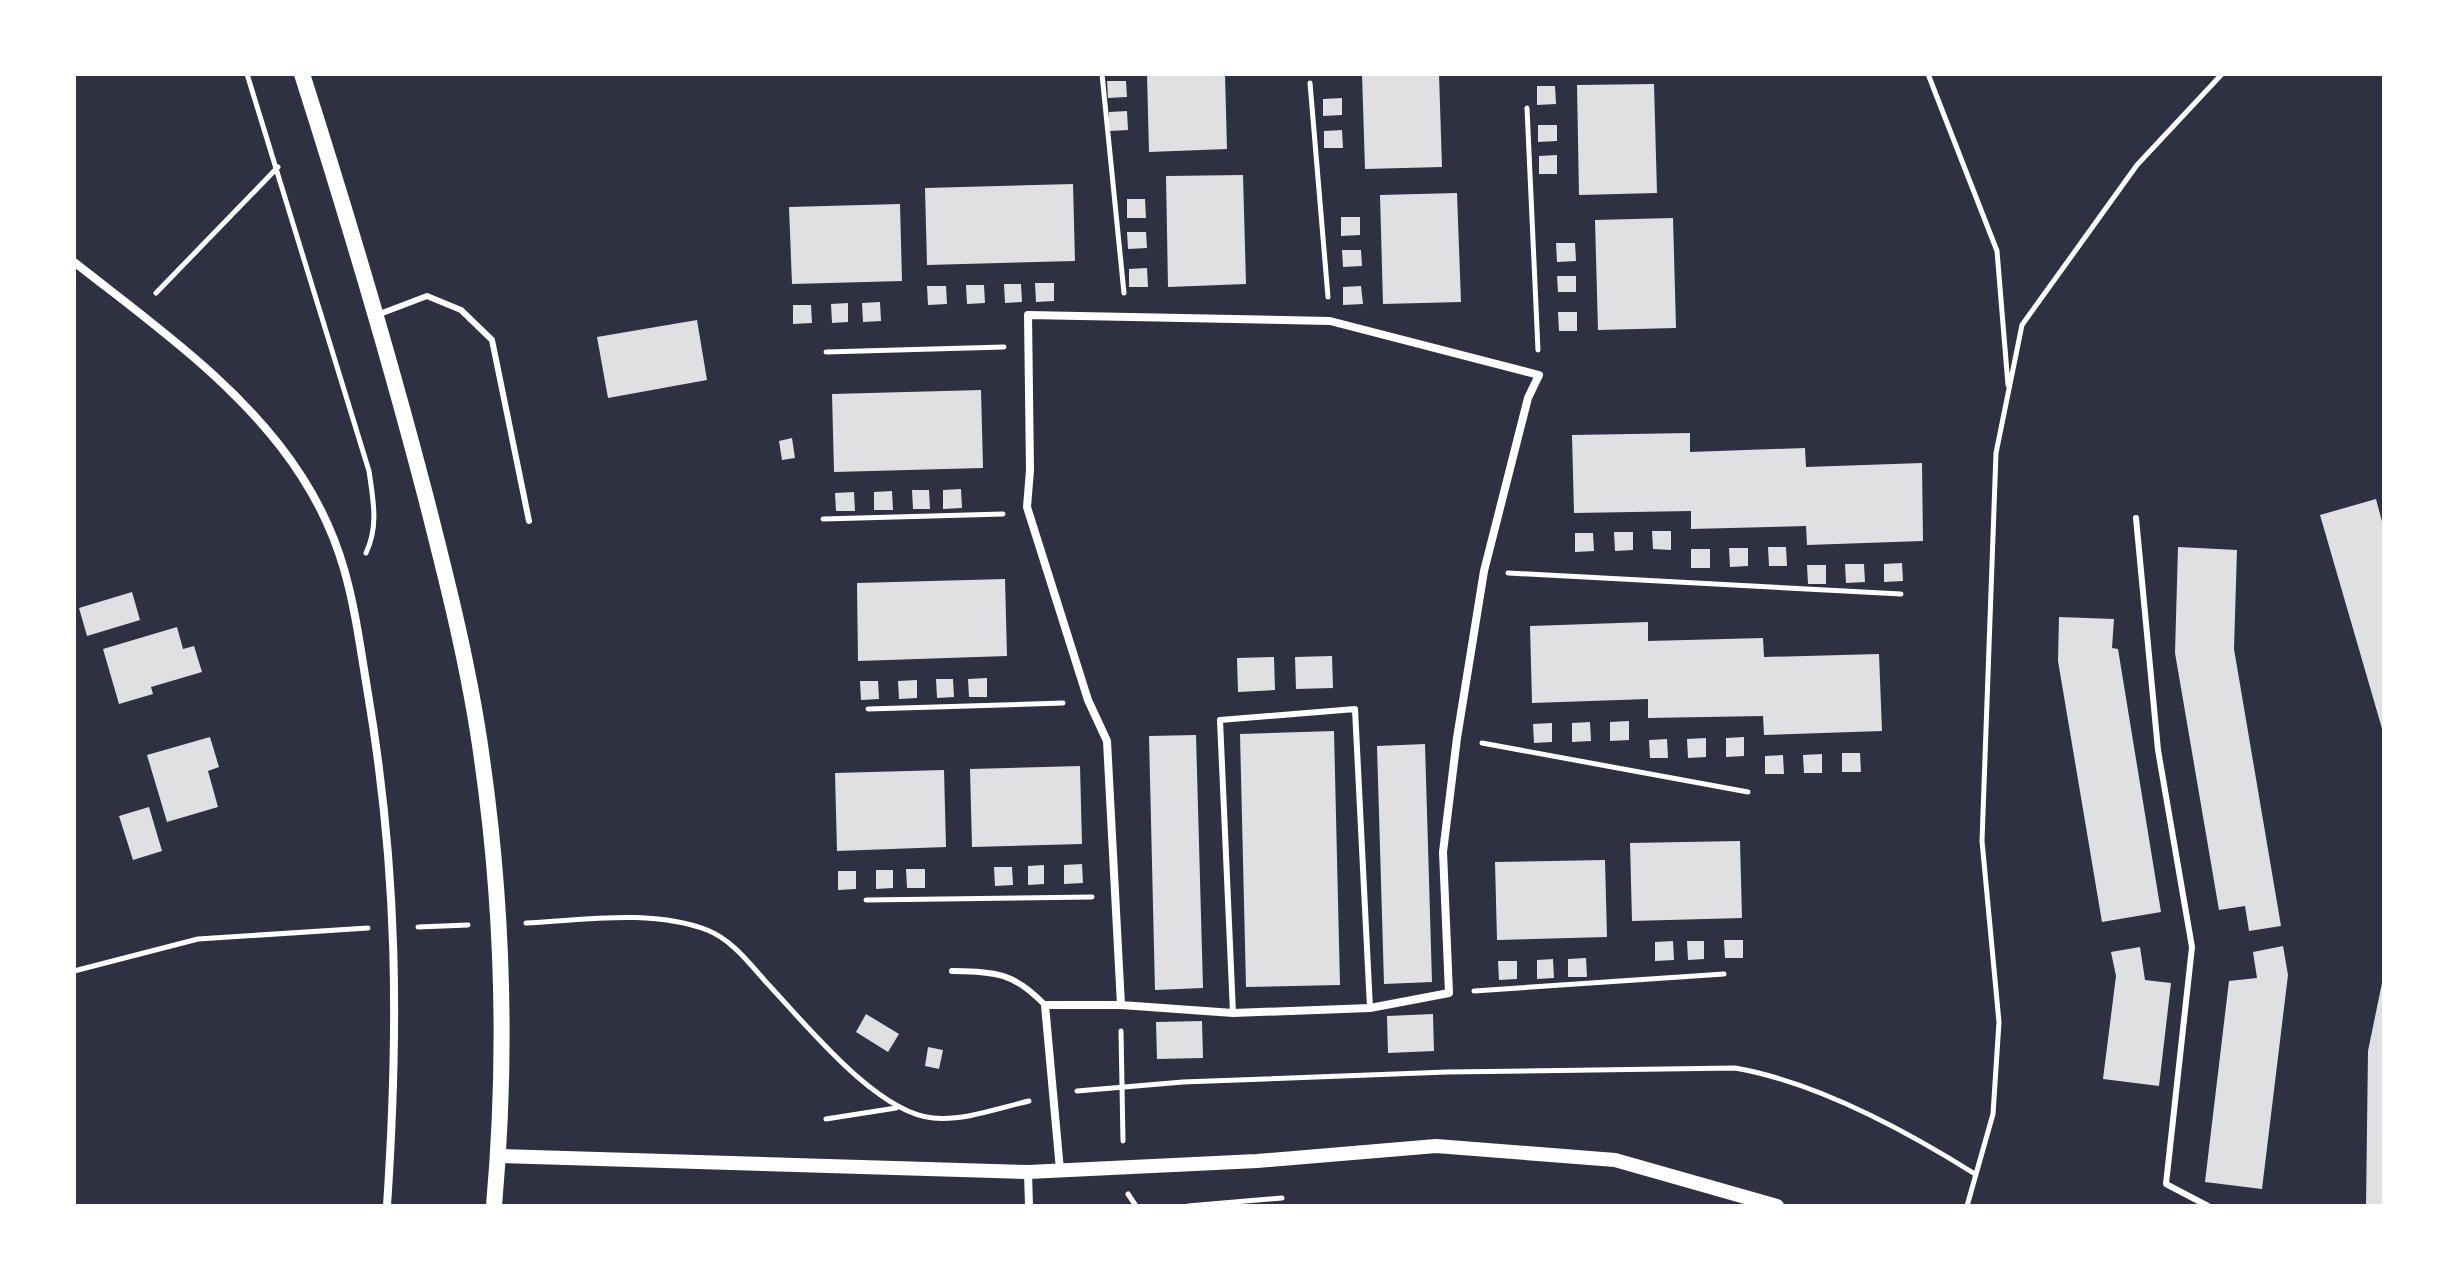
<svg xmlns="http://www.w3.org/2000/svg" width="2458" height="1280" viewBox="0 0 2458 1280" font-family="'Nunito Sans',sans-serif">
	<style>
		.building { fill: #e0e0e3 }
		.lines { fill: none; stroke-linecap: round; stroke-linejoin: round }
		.path { stroke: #fff; stroke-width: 5 }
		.service { stroke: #fff; stroke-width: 6 }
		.minor { stroke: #fff; stroke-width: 8 }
		.tertiary { stroke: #fff; stroke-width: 14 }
		.secondary { stroke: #fff; stroke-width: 16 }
	</style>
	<rect width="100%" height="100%" fill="#2d3142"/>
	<!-- building -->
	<path class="building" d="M1147 74H1225L1227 149 1149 152Z
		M1362 74H1439L1442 167 1365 169Z
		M1107 81H1126L1127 97 1108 98Z
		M1654 84 1657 193 1579 195 1577 85Z
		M1537 86H1555L1556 104 1537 105Z
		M1342 98V115L1323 116V99Z
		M1127 111 1128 130 1109 131V112Z
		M1538 125H1557V141L1538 142Z
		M1342 130 1343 148H1324V131Z
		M1557 155V174H1539V156Z
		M1243 175 1246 284 1168 287 1166 176Z
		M1073 184 1075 261 927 265 925 188Z
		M1457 193 1461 302 1383 304 1380 195Z
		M1127 199H1145L1146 218H1127Z
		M900 204 902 281 792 284 789 207Z
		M1341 217H1360V235L1341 236Z
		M1673 218 1676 328 1598 330 1595 220Z
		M1127 232H1146L1147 248 1128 249Z
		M1556 243H1575L1576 261 1557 262Z
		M1342 250H1361L1362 266 1343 267Z
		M1147 268 1148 287H1129V269Z
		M1557 276H1576V292H1558Z
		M1035 283H1054V301L1036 302Z
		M1004 284H1021L1022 302 1005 303Z
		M966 285H984L985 303 967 304Z
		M927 286H946L947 304 928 305Z
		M1361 286 1363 304 1343 305V287Z
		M880 302 881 321 863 322 862 303Z
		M848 303V322L832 323 831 304Z
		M793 305H811L812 323 793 324Z
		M1558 312H1577V331H1559Z
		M697 320 707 380 608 398 597 337Z
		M981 390 983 468 834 472 832 394Z
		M1690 433V452L1805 448 1806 467 1922 463 1923 541 1807 545 1806 526 1691 529V511L1574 513 1572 435Z
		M792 438 795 458 782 460 779 441Z
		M961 489 962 508 943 509V490Z
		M912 490H929L930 509H913Z
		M892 491 893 510H874V492Z
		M854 492 855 511H836L835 493Z
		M2376 499 2384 529 2383 732 2320 515Z
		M1652 531H1671V550L1653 549Z
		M1614 532H1633V550L1615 551Z
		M1575 533H1593L1594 551 1575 552Z
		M1768 547H1786L1787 566H1769Z
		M2178 547 2237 550 2234 649 2281 926 2249 931 2245 906 2219 910 2175 653Z
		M1729 548H1748V566L1730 567Z
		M1691 549H1710V568H1691Z
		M1902 563 1903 581 1884 582V564Z
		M1845 564H1864L1865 582 1846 583Z
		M1807 565H1826V584H1808Z
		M1005 579 1007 656 858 661 857 583Z
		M132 592 140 620 87 636 79 608Z
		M2059 617 2114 619 2112 648 2118 649 2161 912 2102 922 2058 661Z
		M1648 622V641L1763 638 1764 657 1879 654 1882 731 1764 735 1763 716 1648 718V699L1532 703 1530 626Z
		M177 627 183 649 194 646 202 672 151 687 153 694 119 704 103 649Z
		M1332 656 1333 688 1296 689 1295 657Z
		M1274 657 1275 690 1238 692 1237 658Z
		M987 678V697H969L968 679Z
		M936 679H953L954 697 937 698Z
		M917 680V698L899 699 898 681Z
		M860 681H878L879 699 861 700Z
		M1629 721V740L1610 741V722Z
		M1590 722 1591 741 1572 742V723Z
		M1552 723V742L1534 743 1533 724Z
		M1334 731 1340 985 1246 987 1240 734Z
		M1196 735 1203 988 1155 990 1149 736Z
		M210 737 219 767 208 771 218 807 167 822 147 755Z
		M1744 737V756L1726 757V738Z
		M1706 738V757L1688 758 1687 739Z
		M1667 739 1668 758H1650L1649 740Z
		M1425 744 1432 982 1384 984 1377 746Z
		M1842 753H1860L1861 772H1842Z
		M1822 754V773H1804L1803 755Z
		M1783 755 1784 774H1765V756Z
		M1080 766 1082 844 972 847 970 769Z
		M944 770 946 847 837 851 835 773Z
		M149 807 162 851 133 860 119 816Z
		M1740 841 1742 918 1632 921 1630 843Z
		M1605 860 1607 937 1497 940 1495 862Z
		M1082 864 1083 883 1064 884V865Z
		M1044 865V884L1028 885V866Z
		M994 867H1012L1013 885 995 886Z
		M906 869H925V888H907Z
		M876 870H893V888L876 889Z
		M838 871H856V889L838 890Z
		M1724 940H1743V958H1725Z
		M1673 941 1674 960 1655 961V942Z
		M1687 941H1704V959L1688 960Z
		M2283 946 2288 975 2262 1189 2205 1182 2229 981 2257 978 2253 952Z
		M2140 947 2145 980 2171 983 2159 1086 2103 1079 2116 976 2111 952Z
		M1586 958 1587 977H1568V959Z
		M1553 959 1554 978 1537 979V960Z
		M1498 961H1517V979L1499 980Z
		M2383 978 2384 1206H2366L2368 1051Z
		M866 1014 899 1034 888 1052 856 1032Z
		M1433 1014 1434 1051 1388 1053 1387 1016Z
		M1202 1021 1203 1058 1157 1059 1156 1022Z
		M928 1047 943 1050 939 1069 925 1066Z"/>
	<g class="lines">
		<!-- path -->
		<path class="path" d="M247 74 369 471C373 499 379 526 366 553
			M1102 74 1124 293
			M1928 74 1997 251 2008 385
			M1310 83 1328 297
			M1527 108 1538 350
			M156 293 278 167
			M826 352 1004 347
			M823 519 1003 514
			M1508 573 1901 594
			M868 709 1063 703
			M1482 743 1748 792
			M866 900 1092 897
			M526 923C585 920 651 909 707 930 731 939 750 964 766 982 805 1023 876 1113 933 1118 964 1121 999 1108 1029 1101
			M418 927 468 925
			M74 971 198 939 368 928
			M1474 991 1724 974
			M1121 1031 1123 1141
			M1077 1091 1183 1082 1447 1072 1735 1068C1816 1082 1905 1130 1975 1174
			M826 1119 896 1108
			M1128 1194 1136 1206
			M1188 1206 1282 1198
			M1967 1206 1993 1114 1999 1022 1982 841 1996 453 2022 325 2137 165 2222 74"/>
		<!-- service -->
		<path class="service" d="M377 315 427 296 461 310 492 340 529 521
			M2136 518 2158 750 2192 947 2166 1184 2208 1206
			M952 971C996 972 1013 972 1045 1005
			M1233 1013 1220 720 1355 709 1370 1008"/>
		<!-- minor -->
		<path class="minor" d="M74 262C154 325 246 389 302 477 349 550 354 610 368 694 398 872 399 1026 387 1206
			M1060 1170 1045 1005H1121L1107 741 1088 700 1027 507 1030 470 1028 315 1330 321 1539 375 1528 398 1484 571 1457 738 1443 852 1449 993 1370 1008 1233 1013 1121 1005
			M1028 1172 1029 1206"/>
		<!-- tertiary -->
		<path class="tertiary" d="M498 1156 1028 1172 1257 1161 1436 1146 1615 1160 1777 1206"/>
		<!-- secondary -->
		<path class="secondary" d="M302 74C347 215 389 356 426 498 448 584 470 671 482 759 503 906 507 1059 494 1206"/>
	</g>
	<!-- border -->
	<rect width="2458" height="1280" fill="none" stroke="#ffffff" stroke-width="152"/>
</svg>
